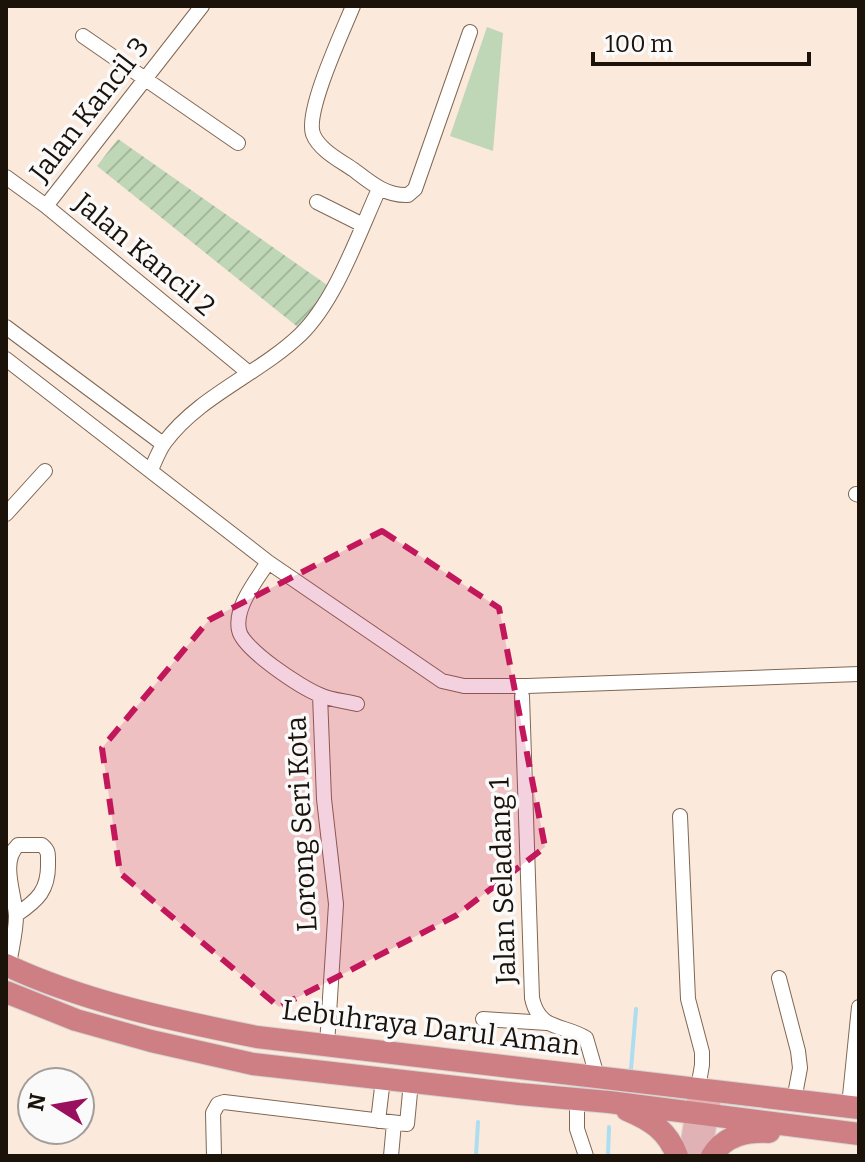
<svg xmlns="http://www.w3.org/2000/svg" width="865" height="1162" viewBox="0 0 865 1162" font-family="Bitter,serif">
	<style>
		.park { fill: #bfd7b7 }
		.garden { fill: url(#garden-furrows) }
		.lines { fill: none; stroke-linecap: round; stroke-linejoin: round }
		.stream { stroke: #acddf0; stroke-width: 4 }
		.minor-casing { stroke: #806753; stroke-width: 16 }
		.major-casing { stroke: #d6d4d3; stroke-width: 20 }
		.highway-casing { stroke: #d6d4d3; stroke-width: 24 }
		.minor { stroke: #fff; stroke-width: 14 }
		.major { stroke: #e1b2b5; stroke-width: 18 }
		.highway { stroke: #cd7f83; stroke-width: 22 }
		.marked { fill: #c2185b; fill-opacity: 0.2; stroke: #c2185b; stroke-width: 6; stroke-dasharray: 16 10; stroke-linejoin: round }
		.labels { text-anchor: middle; stroke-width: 7; stroke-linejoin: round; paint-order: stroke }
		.street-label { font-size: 28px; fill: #1b120a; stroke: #fafafa }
	</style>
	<defs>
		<pattern id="garden-furrows" width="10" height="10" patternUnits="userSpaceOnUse" patternTransform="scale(2)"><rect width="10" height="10" fill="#bfd7b7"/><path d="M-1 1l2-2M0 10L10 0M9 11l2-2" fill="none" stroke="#a4b89c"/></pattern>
	</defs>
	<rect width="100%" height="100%" fill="#fbeadc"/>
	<!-- park -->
	<path class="park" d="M487 27 503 33 493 151 450 136Z"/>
	<!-- garden -->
	<path class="garden" d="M118 139 330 287 299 328 97 166Z"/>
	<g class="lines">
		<!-- stream -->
		<path class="stream" d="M631 1069 636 1009
			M476 1156 478 1122
			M608 1156 609 1127"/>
		<defs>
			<path id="minor" d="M353 6C343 31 305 111 313 134 319 150 341 161 354 170 371 183 386 196 408 195L415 189 470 32
				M83 36 238 143
				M6 177 46 206 249 373
				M317 202 363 225
				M46 206 202 6
				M6 327 163 444
				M6 359 268 562 442 681 464 686H527L859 674
				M151 470C155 461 159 450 165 442 199 396 259 374 300 335 336 300 358 235 379 189
				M856 494 859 495
				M6 514 45 471
				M268 562C257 580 234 607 239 630 242 649 302 688 320 695 331 700 345 701 357 704
				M320 695 324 799 336 904 327 1045
				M522 696 532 998C539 1031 563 1024 586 1038L597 1076
				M680 816 688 999 702 1052V1065L698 1088
				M9 966C11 950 16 932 16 916 15 895 0 862 18 845H42C49 851 48 854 48 862 49 890 38 900 16 915
				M779 978 798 1051 800 1068 794 1100
				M483 1019 547 1023
				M577 1100V1129L586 1156
				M849 1106 859 1007
				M378 1121 383 1079
				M214 1156 213 1113 218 1104 224 1102 407 1124 411 1082
				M391 1156 394 1123"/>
			<path id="major" d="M688 1156 698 1088
				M702 1156 713 1090"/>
			<path id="highway" d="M6 965C85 1002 172 1020 257 1037L859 1108
				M6 992 76 1020 151 1041 253 1064 519 1094 609 1102 859 1134
				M627 1110C651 1120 668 1131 677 1156
				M712 1156C725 1135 747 1131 769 1132"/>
		</defs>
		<!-- minor casing -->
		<use href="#minor" class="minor-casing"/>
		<!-- major casing -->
		<use href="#major" class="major-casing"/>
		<!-- highway casing -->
		<use href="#highway" class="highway-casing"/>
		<!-- minor -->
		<use href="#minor" class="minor"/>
		<!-- major -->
		<use href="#major" class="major"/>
		<!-- highway -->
		<use href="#highway" class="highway"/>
	</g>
	<!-- marked area -->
	<path class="marked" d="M382 531 499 608 545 847 457 915 279 1007 120 873 102 748 209 620Z"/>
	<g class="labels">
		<!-- street labels -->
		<g class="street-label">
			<text transform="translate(89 109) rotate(-52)" y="10">Jalan Kancil 3</text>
			<text transform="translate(145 254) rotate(40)" y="10">Jalan Kancil 2</text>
			<text transform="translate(301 824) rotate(-93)" y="10">Lorong Seri Kota</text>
			<text transform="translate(502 881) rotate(-92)" y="10">Jalan Seladang 1</text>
			<text transform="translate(431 1027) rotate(7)" y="10">Lebuhraya Darul Aman</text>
		</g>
	</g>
	<!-- border -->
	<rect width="865" height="1162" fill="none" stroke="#1b120a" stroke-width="16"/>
	<!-- north arrow -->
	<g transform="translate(56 1106) rotate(281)"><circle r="38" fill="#fafafa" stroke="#a19d9a" stroke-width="2"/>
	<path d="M0-6L14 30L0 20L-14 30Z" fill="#9b0f5f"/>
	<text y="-12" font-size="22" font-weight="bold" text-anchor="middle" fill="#1b120a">N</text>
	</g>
	<!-- scale -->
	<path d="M593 52v12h216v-12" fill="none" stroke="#1b120a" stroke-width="4"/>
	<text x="605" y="52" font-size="24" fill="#1b120a" stroke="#fafafa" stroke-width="6" paint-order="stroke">100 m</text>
</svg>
